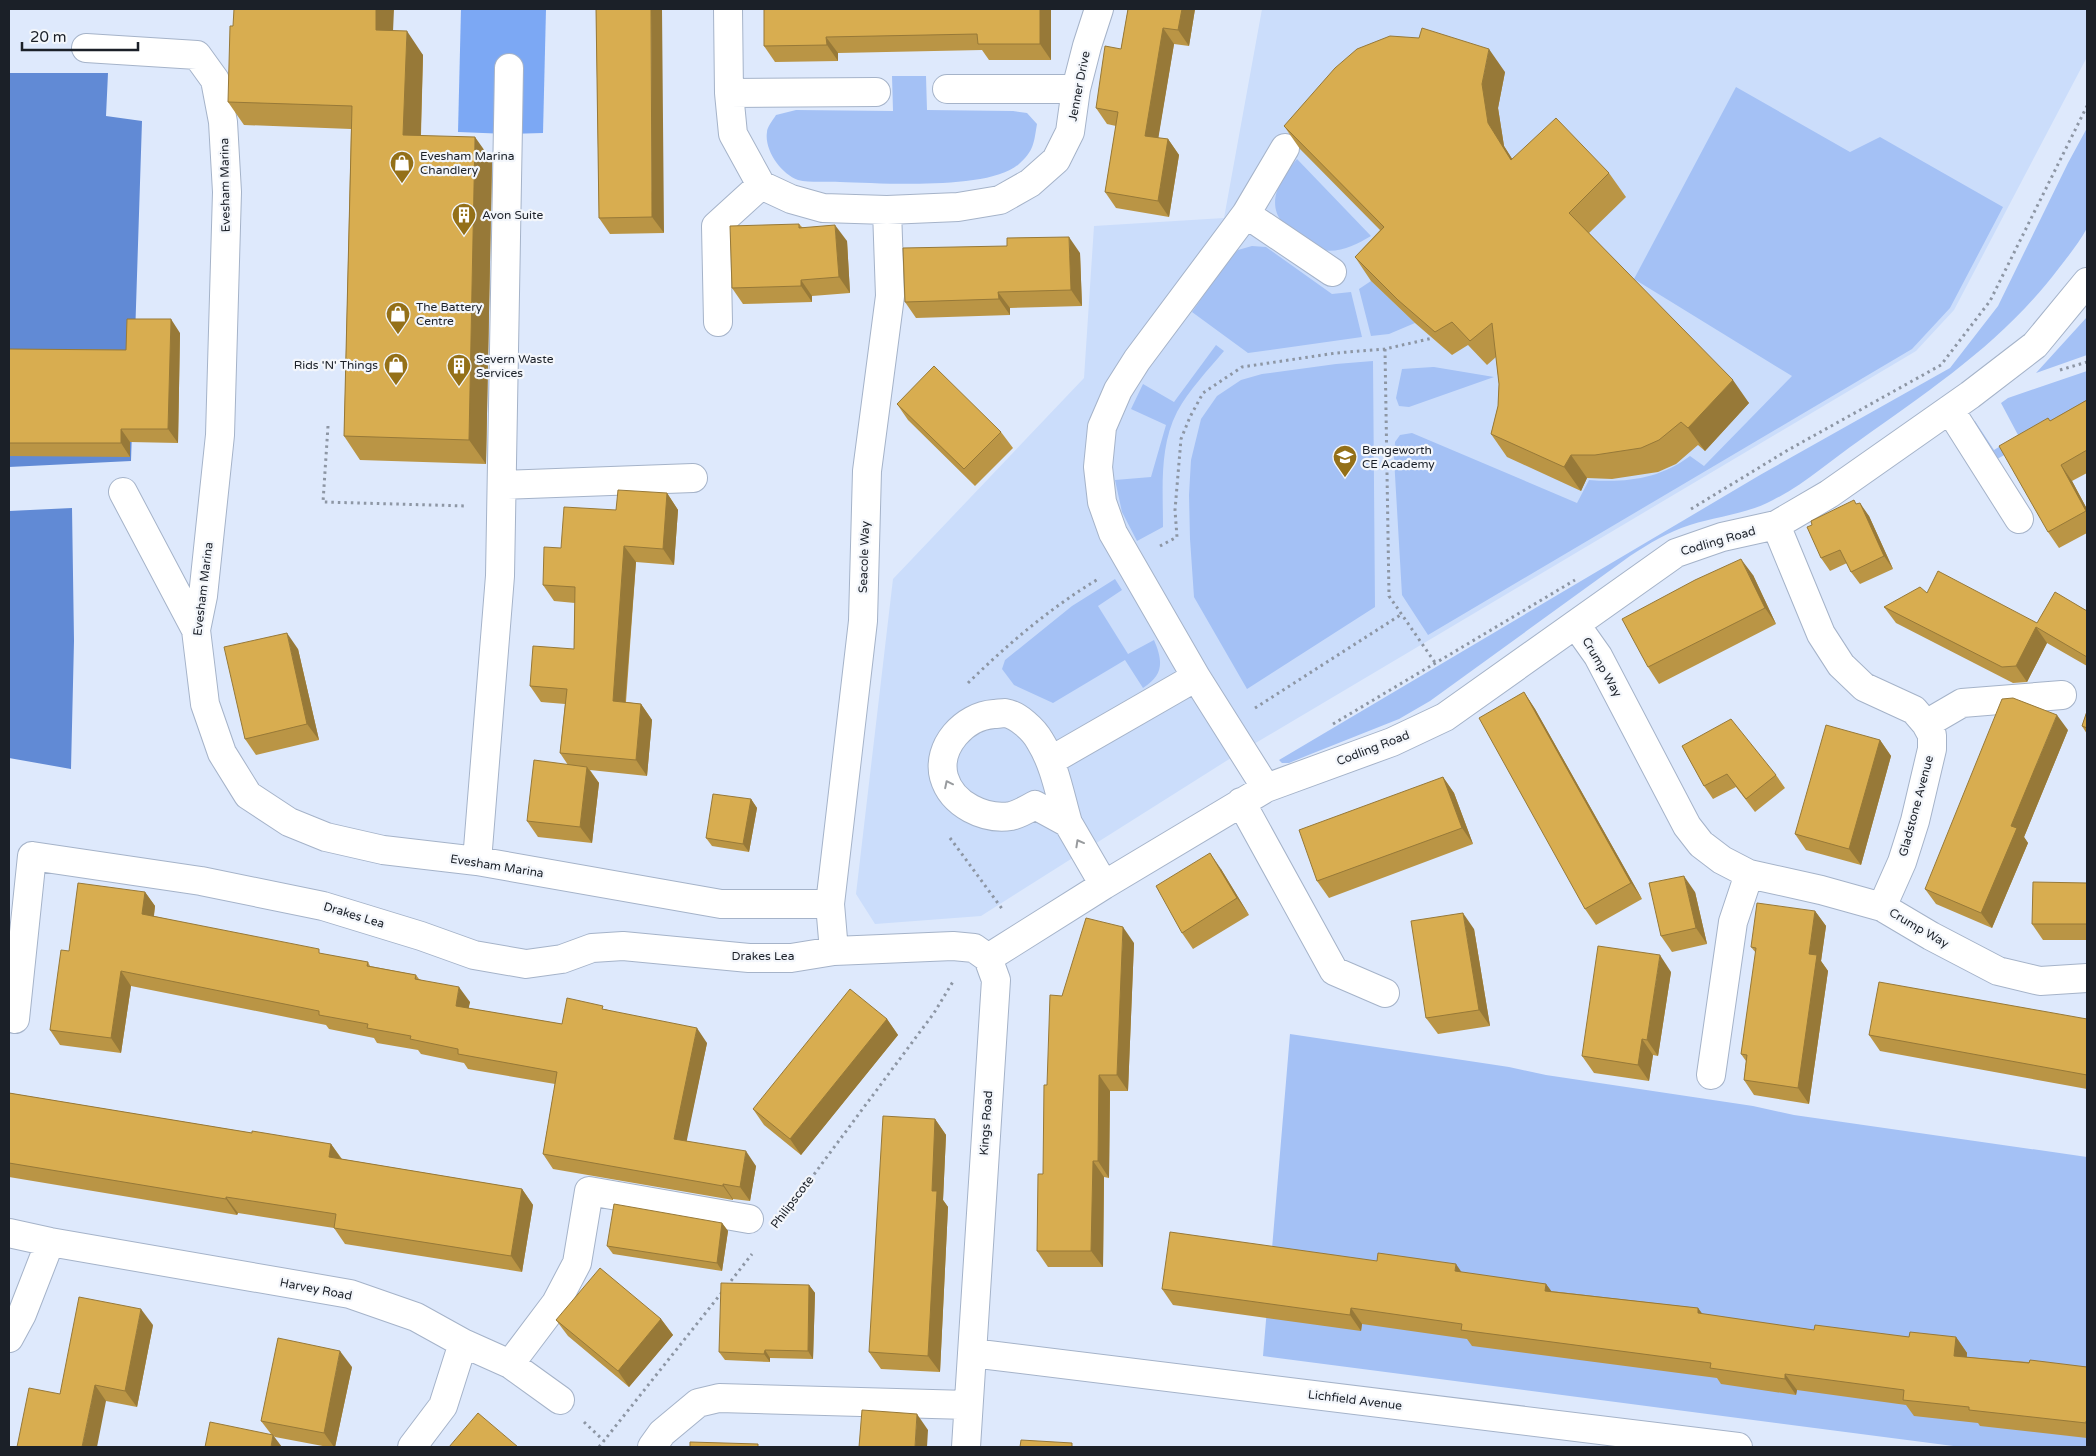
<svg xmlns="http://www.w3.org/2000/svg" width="2096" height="1456" viewBox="0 0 2096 1456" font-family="'Varela Round',sans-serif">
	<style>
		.built { fill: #cbddfb }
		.green { fill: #a4c1f5 }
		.forest { fill: #7ca8f4 }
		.water { fill: #618ad5 }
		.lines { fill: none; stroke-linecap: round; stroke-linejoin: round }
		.minor-casing { stroke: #a5b3c9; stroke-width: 30 }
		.path { stroke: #8d96a4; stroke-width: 3; stroke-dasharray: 2.5 4; stroke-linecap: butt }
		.minor { stroke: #fff; stroke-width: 28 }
		.wall { fill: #ba9545 }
		.shaded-wall { fill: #977938 }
		.building { fill: #d8ad50; stroke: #977938 }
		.oneway { stroke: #989b9e }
		.labels { text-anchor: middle; stroke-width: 4.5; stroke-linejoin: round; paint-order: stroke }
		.street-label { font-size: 12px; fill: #1b2028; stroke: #f3f6fb }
		.poi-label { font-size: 12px; fill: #1b2028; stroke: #f3f6fb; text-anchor: start }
	</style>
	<rect width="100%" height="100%" fill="#dee9fc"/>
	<!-- built -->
	<path class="built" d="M1262 9H2087V57L1954 310 1916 351 1242 751 981 916 875 924 856 894 893 579 1084 378 1094 226 1224 218Z"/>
	<!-- green -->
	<path class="green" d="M892 76H926L927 110 1013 111 1027 113 1037 124C1034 142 1034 151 1019 164 989 191 881 183 840 182 828 181 810 183 798 180 781 174 764 150 767 132 767 127 773 120 776 115L796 110 893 111Z
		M1736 87 1850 152 1880 137 2003 207 1950 308 1912 349 1428 635 1402 595 1394 458 1395 442 1400 435 1412 433 1577 503 1589 480C1625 483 1660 479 1690 456L1704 466 1792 376 1634 279Z
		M2087 128V228C2079 243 2069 255 2059 268 2003 342 1934 387 1860 440 1831 460 1805 484 1773 500 1747 514 1718 516 1690 525 1668 532 1650 543 1630 556L1430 701 1399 719 1311 754 1289 763H1282L1279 760 1760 475 1950 368 1998 306 2068 163Z
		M1297 159 1371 236C1356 245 1334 256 1316 248 1309 245 1303 238 1297 234 1292 230 1285 226 1282 222 1265 201 1283 175 1297 159Z
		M1252 246 1266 247 1332 294 1351 292 1362 337 1248 353 1192 312 1230 257 1238 250Z
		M1371 281 1415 323 1389 334 1371 336 1359 289Z
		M2087 317V355L2036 373Z
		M1216 345 1224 351C1208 370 1189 390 1177 412 1159 447 1163 489 1163 527L1137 541 1122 512 1115 480 1151 477 1166 425 1131 409 1143 384 1174 402Z
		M1373 361 1375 607 1247 689 1194 597 1190 539 1189 495 1191 460 1201 419 1217 396 1241 380 1262 374 1336 364Z
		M1433 367H1434L1494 377 1409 407 1399 406 1396 398 1402 369Z
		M2087 371V411L1997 459 1968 426 1975 421 1994 450 2018 435 2001 403 2008 398Z
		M1115 579 1122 590 1098 606 1128 654 1154 640C1163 661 1164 675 1143 688L1125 660 1053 703 1014 685 1002 669 1005 660 1072 606Z
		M1290 1034 1509 1067 1546 1075 1753 1106 1794 1115 2087 1157V1447H1961L1263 1356Z"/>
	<!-- forest -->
	<path class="forest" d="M461 9H546L543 133 508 134 458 132Z"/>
	<!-- water -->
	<path class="water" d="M9 73H108L106 116 142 121 131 461 9 467Z
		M72 508 74 641 71 769 9 758V511Z"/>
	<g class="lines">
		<defs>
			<path id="minor" d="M728 9 729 93 733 134 761 185 791 199 823 208 887 210 958 207 1000 200 1030 183 1056 160 1070 132 1076 89 1087 46 1099 9
				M86 48 197 55 215 80 223 122 227 192 220 435 203 596 196 630 205 704 222 753 248 795 289 822 326 837 383 850 477 861 721 904H830
				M947 89H1076
				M729 93 876 92
				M1246 214 1332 272
				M718 322 716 226 761 185
				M1950 410 2019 519
				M503 485 693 478
				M123 492 196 630
				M1776 525 1821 634 1841 665 1864 687 1914 710 1926 724 1932 735V749L1915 821 1902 862 1882 907
				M1576 625 1598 656 1687 826 1701 844 1722 860 1749 874 1821 890 1882 907 1931 936 1998 971 2040 981 2087 978
				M1196 677 1266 788
				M1926 724 1962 703 2062 695
				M1050 761 1196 677 1113 533 1102 502 1098 467 1102 427 1118 390 1137 360 1246 214 1285 148
				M1241 802 1334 971 1385 993
				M1068 823C1060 796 1055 765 1040 741 1034 730 1018 715 1005 713 1002 713 997 714 994 714 964 716 936 747 944 777 952 805 985 820 1011 816 1019 814 1028 809 1035 805L1068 823 1104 885
				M477 861 500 576 509 68
				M834 951 830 904 863 621 867 471 890 296 887 210
				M988 958 1104 885 1266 788 1392 742 1445 717 1676 553 1722 537 1776 525 1829 494 1970 395 2035 345 2087 282
				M15 1019 32 856 201 881 323 906 421 936 474 955 526 964 562 959 592 948 623 946 749 958H791L834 951 953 946 974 948 988 958 996 980 966 1447
				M1711 1075 1733 922 1749 874
				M9 1233 50 1242 350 1294 416 1317 463 1343 510 1364 560 1400
				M9 1338 22 1314 50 1242
				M972 1353 1738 1447
				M510 1364 556 1303 577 1263 589 1191 749 1219
				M412 1447 443 1406 463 1343
				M652 1447 662 1433 698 1403 719 1398 968 1405"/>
		</defs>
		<!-- minor casing -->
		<use href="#minor" class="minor-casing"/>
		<!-- path -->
		<path class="path" d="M1385 349 1389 596 1436 664
			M2060 370 2087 362
			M328 426 323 502 467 506
			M1691 509 1788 450 1941 365 1990 301 2087 106
			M1160 546 1177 537 1175 510 1181 439 1190 417 1203 393 1242 367 1336 353 1385 349 1433 338
			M968 683C1008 644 1051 607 1100 578
			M1255 708 1402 614
			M1333 724 1575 580
			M950 838 1003 910
			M783 1216 934 1013 954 980
			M727 1286 752 1254
			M584 1422 604 1441
			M599 1447 723 1291"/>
		<!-- minor -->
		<use href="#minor" class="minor"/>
	</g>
	<!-- wall -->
	<path class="wall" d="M596 9 664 233 610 234 599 218Z
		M764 9H1051V60H989L982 50 838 53V61L775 62 764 46Z
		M1128 9H1195L1189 46 1174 44 1158 138 1168 139 1179 155 1169 217 1116 208 1105 192 1116 126 1107 124 1096 108 1121 49Z
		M393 31 423 55 421 135 492 161 486 464 360 460 344 436 351 129 244 125 228 102Z
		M1505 72 1498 108 1504 146 1512 159 1609 173 1626 197 1589 233 1749 403 1705 451 1698 445 1676 464 1658 472 1612 479 1587 478 1581 491 1507 457 1491 434 1498 406 1499 384 1496 357 1487 365 1468 345 1452 355 1415 323 1371 281 1355 257 1380 230 1300 149 1284 126Z
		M799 224 802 227 847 241 850 293 812 296V302L743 304 732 288Z
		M1080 253 1082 306 1010 308V315L916 318 905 302Z
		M180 333 178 443 130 442V457L9 456V349L126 350Z
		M2087 400V473L2072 481 2087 509V533L2059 548 2048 532 2050 421Z
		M897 404 1001 432 1013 448 975 486 908 420Z
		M667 493 678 510 674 565 636 562 626 702 641 704 652 720 647 776 590 770 599 783 592 843 538 837 527 821 568 765 560 753 565 704 541 702 530 686 574 649 575 603 554 601 543 585 561 548 616 510Z
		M1856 504 1869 516 1893 569 1860 584 1851 572 1847 563 1830 571 1821 558Z
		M1753 575 1776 624 1659 684 1648 667Z
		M1927 593 2037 623 2087 611V666L2047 643 2027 682 2013 683 1896 623 1884 607Z
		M298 649 319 740 256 755 245 739Z
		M1524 692 1535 709 1642 899 1596 925 1585 909Z
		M2087 711V734L2082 726Z
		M2068 730 2024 837 2028 843 1992 928 1936 904 1925 889Z
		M1880 740 1891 756 1861 865 1806 850 1795 834Z
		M1682 746 1776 775 1785 788 1755 812 1736 787 1713 799 1704 786Z
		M1443 777 1454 793 1473 844 1329 898 1317 881Z
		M751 799 757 808 749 852 712 846 706 838Z
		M1221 869 1249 915 1193 949 1182 933Z
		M2087 883V940H2043L2032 924Z
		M145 892 155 906 154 916 323 954 368 962 370 966 416 975 419 979 470 1002 468 1008 562 1024 605 1009 707 1043 686 1141 756 1166 750 1201 733 1199V1200L553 1169 543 1154 555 1084 468 1069 464 1063 421 1054 418 1050 377 1043 374 1038 329 1029 326 1025 131 986 121 1053 60 1045 50 1030 69 951Z
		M1695 892 1707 944 1672 952 1661 936Z
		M1815 911 1826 926 1821 961 1828 971 1809 1104 1754 1095 1744 1080 1746 1061 1741 1054 1756 953 1751 947Z
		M1474 929 1490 1026 1438 1034 1426 1018Z
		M1134 943 1128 1091H1110L1109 1178 1104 1177 1103 1267H1048L1037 1251 1043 1174 1062 996Z
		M1671 972 1658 1056 1653 1055 1649 1081 1594 1073 1582 1056Z
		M887 1019 898 1035 801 1155 764 1125 753 1109Z
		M2087 1019V1089L1880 1051 1869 1035Z
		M9 1093 252 1133 331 1144 342 1159 522 1189 533 1205 522 1272 345 1244 334 1228 238 1213 237 1215 9 1177Z
		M935 1119 946 1135 943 1200 948 1207 940 1372 881 1369 869 1352Z
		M722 1223 728 1231 722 1271 613 1254 607 1246Z
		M1377 1261 1546 1284 1551 1291 1698 1308 1702 1314 1814 1330 1909 1337H1956L1967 1353V1357L2087 1367V1438L1980 1426 1978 1423 1914 1416 1906 1405 1797 1390 1796 1395 1721 1384 1717 1378 1472 1346 1467 1339 1362 1324 1361 1331 1173 1305 1162 1289Z
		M809 1285 815 1293 813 1359 770 1358V1362L725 1360 719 1352Z
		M661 1319 673 1335 629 1387 568 1336 556 1320Z
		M153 1325 137 1407 106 1401 60 1394Z
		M352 1367 335 1447H328L275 1437 271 1434 261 1421Z"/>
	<!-- shaded-wall -->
	<path class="shaded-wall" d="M376 9H394L392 54 376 30Z
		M651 9H662L664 233 652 217Z
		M1040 9H1051V60L1040 44Z
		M1182 9H1195L1189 46 1178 30Z
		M1163 28 1174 44 1156 152 1145 136Z
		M407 31 423 55 420 158 403 135Z
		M826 37 838 53V61L827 45Z
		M1489 49 1505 72 1498 108 1504 146 1528 184 1511 160 1488 123 1482 84Z
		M475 137 492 161 486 464 469 440Z
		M1168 139 1179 155 1169 217 1158 201Z
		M835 225 847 241 850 293 839 277Z
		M1069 237 1080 253 1082 306 1071 290Z
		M801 280 812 296V302L801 286Z
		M998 292 1010 308V315L999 299Z
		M171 319 180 333 178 443 168 429Z
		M1733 380 1749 403 1705 451 1688 428Z
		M121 429 130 442V457L121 443Z
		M1571 455 1587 478 1581 491 1564 467Z
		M2061 465 2072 481 2087 509V513Z
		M667 493 678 510 674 565 663 549Z
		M1860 503 1869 516 1893 569 1884 556Z
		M624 546 636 562 624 717 613 701Z
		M1741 559 1753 575 1776 624 1765 608Z
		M2036 627 2047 643 2027 682 2016 666Z
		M287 633 298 649 319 740 307 724Z
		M1524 692 1535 709 1642 899 1631 883Z
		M641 704 652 720 647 776 636 760Z
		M2057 715 2068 730 2024 837 2028 843 1992 928 1981 913 2011 826Z
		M1880 740 1891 756 1861 865 1849 849Z
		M587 767 599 783 592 843 580 827Z
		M1443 777 1454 793 1473 844 1462 828Z
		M751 799 757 808 749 852 743 844Z
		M1210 853 1221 869 1249 915 1237 898Z
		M1684 876 1695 892 1707 944 1696 928Z
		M145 892 155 906 152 929 142 914Z
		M1815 911 1826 926 1821 961 1828 971 1809 1104 1798 1088 1809 954Z
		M1463 913 1474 929 1490 1026 1479 1010Z
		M1123 927 1134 943 1128 1091 1117 1075Z
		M1660 955 1671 972 1658 1056 1647 1040Z
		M121 971 131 986 121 1053 111 1038Z
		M459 987 470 1002 466 1021 456 1006Z
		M887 1019 898 1035 801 1155 790 1139Z
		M697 1028 707 1043 684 1154 674 1139Z
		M1642 1039 1653 1055 1649 1081 1638 1065Z
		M1099 1075 1110 1091 1109 1178 1098 1161Z
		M935 1119 946 1135 943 1200 948 1207 940 1372 928 1356 932 1191Z
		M331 1144 342 1160 329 1157Z
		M746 1151 756 1166 750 1201 740 1187Z
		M1093 1161 1104 1177 1103 1267 1091 1251Z
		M723 1184 733 1199V1200L723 1186Z
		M522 1189 533 1205 522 1272 511 1256Z
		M226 1197 238 1213 237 1215 226 1199Z
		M722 1223 728 1231 722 1271 717 1263Z
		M1456 1264 1467 1280 1455 1271Z
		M1546 1284 1558 1300 1545 1291Z
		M809 1285 815 1293 813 1359 808 1351Z
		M1351 1308 1362 1324 1361 1331 1350 1315Z
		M1698 1308 1710 1324 1698 1313Z
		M141 1309 153 1325 137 1407 125 1391Z
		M661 1319 673 1335 629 1387 618 1371Z
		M1956 1337 1967 1353 1965 1372 1954 1356Z
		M765 1350 770 1358V1362L764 1354Z
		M340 1351 352 1367 335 1447H334L324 1433Z
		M1785 1374 1797 1390 1796 1395 1785 1379Z
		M95 1385 106 1401 97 1447H82Z
		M917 1414 928 1430 927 1447H915Z
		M273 1435 282 1447H271Z"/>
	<!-- building -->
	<path class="building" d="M234 9H376V30L407 31 403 135 475 137 469 440 344 436 352 106 228 102 230 26H233Z
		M596 9H651L652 217 599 218Z
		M764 9H1040V44H978L977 34 826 37 827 45 764 46Z
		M1128 9H1182L1178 30 1163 28 1145 136 1168 139 1158 201 1105 192 1118 112 1096 108 1105 46 1121 49Z
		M1422 28 1489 49 1482 84 1488 123 1511 160 1556 118 1609 173 1569 213 1733 380 1688 428 1681 422 1659 440 1641 448 1595 455H1571L1564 467 1491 434 1498 406 1499 384 1492 323 1470 341 1452 322 1435 332 1398 300 1355 257 1384 227 1284 126 1335 68 1357 49 1390 36 1419 38Z
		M799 224V228L835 225 839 277 801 280V286L732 288 730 226Z
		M1069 237 1071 290 998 292 999 299 905 302 903 248 1007 246V238Z
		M127 319H171L168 429H121V443H9V349L126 350Z
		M934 366 1001 432 964 469 897 404Z
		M2087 400V450L2061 465 2086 511 2048 532 1999 446 2048 418 2050 421Z
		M618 490 667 493 663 549 624 546 613 701 641 704 636 760 560 753 567 689 530 686 533 646 574 649 575 587 543 585 544 547 561 548 564 507 616 510Z
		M1854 500 1856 504 1860 503 1884 556 1851 572 1840 550 1821 558 1807 527 1812 525 1811 521Z
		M1741 559 1765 608 1648 667 1622 619 1695 580Z
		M1938 571 2037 623 2055 592 2087 611V657L2036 627 2016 666 2002 667 1884 607 1920 587 1927 593Z
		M287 633 307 724 245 739 224 647Z
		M1524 692 1631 883 1585 909 1479 718Z
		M2013 698 2057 715 2011 826 2017 828 1981 913 1925 889 2002 699Z
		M2087 711V728L2082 726Z
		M1731 719 1776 775 1746 799 1727 774 1704 786 1682 746Z
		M1826 725 1880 740 1849 849 1795 834Z
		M534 760 587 767 580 827 527 821Z
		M1443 777 1462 828 1317 881 1299 830Z
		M713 794 751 799 743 844 706 838Z
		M1210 853 1237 898 1182 933 1156 886Z
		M1684 876 1696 928 1661 936 1649 883Z
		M2033 882 2087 883V924H2032Z
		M78 883 145 892 142 914 319 949V953L368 962 367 966 416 975 415 979 459 987 456 1006 562 1024 567 998 603 1006 602 1009 697 1028 674 1139 746 1151 740 1187 723 1184V1186L543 1154 557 1072 458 1054V1049L410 1039 411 1036 367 1028 368 1024 319 1015V1011L121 971 111 1038 50 1030 61 950 69 951Z
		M1757 903 1815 911 1809 954 1817 955 1798 1088 1744 1080 1747 1055 1741 1054 1756 948 1751 947Z
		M1463 913 1479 1010 1426 1018 1411 921Z
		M1086 918 1123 927 1117 1075H1099L1098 1161H1093L1091 1251H1037L1038 1174H1043L1044 1085H1047L1050 995 1062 996Z
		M1598 946 1660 955 1647 1040 1642 1039 1638 1065 1582 1056Z
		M1879 982 2087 1019V1075L1869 1035Z
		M850 989 887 1019 790 1139 753 1109Z
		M9 1093 252 1133V1131L331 1144 329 1157 522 1189 511 1256 334 1228 336 1214 226 1197V1199L9 1163Z
		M883 1116 935 1119 932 1191H937L928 1356 869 1352Z
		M614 1204 722 1223 717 1263 607 1246Z
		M1170 1232 1377 1261 1378 1253 1456 1264 1455 1271 1546 1284 1545 1291 1698 1308V1313L1814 1330 1815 1325 1909 1337 1910 1332 1956 1337 1954 1356 2029 1363 2030 1360 2087 1367V1421H2086V1423L1969 1410V1407L1903 1400 1904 1390 1785 1374V1379L1710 1368 1711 1363 1461 1330 1462 1324 1351 1308 1350 1315 1162 1289Z
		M600 1268 661 1319 618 1371 556 1320Z
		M721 1283 809 1285 808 1351 765 1350 764 1354 719 1352Z
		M79 1297 141 1309 125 1391 95 1385 82 1447H17L29 1388 60 1394Z
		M278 1338 340 1351 324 1433 261 1421Z
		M862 1410 917 1414 915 1447H859Z
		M478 1413 518 1447H449Z
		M210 1422 273 1435 271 1447H205Z
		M1021 1440 1072 1443V1447H1020Z
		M690 1442 758 1444V1447H690Z"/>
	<!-- one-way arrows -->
	<defs><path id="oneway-chevron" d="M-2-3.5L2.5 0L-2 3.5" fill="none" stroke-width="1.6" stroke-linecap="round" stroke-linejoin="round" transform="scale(1.25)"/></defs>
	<g class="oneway">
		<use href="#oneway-chevron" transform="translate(948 784) rotate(-116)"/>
		<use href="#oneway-chevron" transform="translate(1079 843) rotate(-119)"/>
	</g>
	<!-- icons -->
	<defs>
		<symbol id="shop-pin" viewBox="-11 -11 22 30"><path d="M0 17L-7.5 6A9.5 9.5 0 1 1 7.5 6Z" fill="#947018" stroke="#f3f6fb"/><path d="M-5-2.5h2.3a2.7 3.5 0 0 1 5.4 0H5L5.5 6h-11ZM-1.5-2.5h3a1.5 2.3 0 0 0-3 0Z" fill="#fff"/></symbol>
		<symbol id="building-pin" viewBox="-11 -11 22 30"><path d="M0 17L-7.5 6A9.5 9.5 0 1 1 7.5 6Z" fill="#947018" stroke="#f3f6fb"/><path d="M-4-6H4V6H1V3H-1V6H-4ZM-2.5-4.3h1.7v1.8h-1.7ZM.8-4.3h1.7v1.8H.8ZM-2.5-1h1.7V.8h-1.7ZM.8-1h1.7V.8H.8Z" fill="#fff"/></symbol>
		<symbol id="school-pin" viewBox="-11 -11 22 30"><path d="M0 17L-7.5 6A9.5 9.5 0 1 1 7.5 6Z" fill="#947018" stroke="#f3f6fb"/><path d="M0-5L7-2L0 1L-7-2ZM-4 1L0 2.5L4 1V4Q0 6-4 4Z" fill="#fff"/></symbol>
	</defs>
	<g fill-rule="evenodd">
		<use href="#shop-pin" x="388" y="149" width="28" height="38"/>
		<use href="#building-pin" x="450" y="201" width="28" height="38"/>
		<use href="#shop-pin" x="384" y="300" width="28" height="38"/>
		<use href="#shop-pin" x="382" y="351" width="28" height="38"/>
		<use href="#building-pin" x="445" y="352" width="28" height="38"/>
		<use href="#school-pin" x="1331" y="443" width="28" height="38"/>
	</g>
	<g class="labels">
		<!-- street labels -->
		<g class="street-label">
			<text transform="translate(1079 86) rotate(-79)" y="4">Jenner Drive</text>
			<text transform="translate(225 185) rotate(-91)" y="4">Evesham Marina</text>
			<text transform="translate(1718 541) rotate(-16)" y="4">Codling Road</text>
			<text transform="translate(864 557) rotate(-88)" y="4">Seacole Way</text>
			<text transform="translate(203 589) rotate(-83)" y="4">Evesham Marina</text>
			<text transform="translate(1602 667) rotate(60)" y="4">Crump Way</text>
			<text transform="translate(1373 748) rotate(-21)" y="4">Codling Road</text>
			<text transform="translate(1916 806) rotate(-75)" y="4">Gladstone Avenue</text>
			<text transform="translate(497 866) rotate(9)" y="4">Evesham Marina</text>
			<text transform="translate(354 915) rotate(17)" y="4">Drakes Lea</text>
			<text transform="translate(1919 928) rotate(30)" y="4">Crump Way</text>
			<text x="763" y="960">Drakes Lea</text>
			<text transform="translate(986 1123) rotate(-86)" y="4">Kings Road</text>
			<text transform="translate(792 1202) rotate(-53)" y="4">Philipscote</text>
			<text transform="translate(316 1289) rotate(11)" y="4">Harvey Road</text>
			<text transform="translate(1355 1400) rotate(7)" y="4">Lichfield Avenue</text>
		</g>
		<!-- poi labels -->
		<g class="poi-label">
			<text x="420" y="160">Evesham Marina<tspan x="420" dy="14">Chandlery</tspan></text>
			<text x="482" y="219">Avon Suite</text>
			<text x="416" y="311">The Battery<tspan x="416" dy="14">Centre</tspan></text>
			<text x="476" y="363">Severn Waste<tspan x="476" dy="14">Services</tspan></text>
			<text x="378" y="369" text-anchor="end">Rids 'N' Things</text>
			<text x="1362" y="454">Bengeworth<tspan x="1362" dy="14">CE Academy</tspan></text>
		</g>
	</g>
	<!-- border -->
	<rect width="2096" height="1456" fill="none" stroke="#1b2028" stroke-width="20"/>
	<!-- scale -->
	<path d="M22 42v8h116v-8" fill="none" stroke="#1b2028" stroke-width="2.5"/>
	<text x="30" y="42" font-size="15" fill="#1b2028" stroke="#f3f6fb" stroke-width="4" paint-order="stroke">20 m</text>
</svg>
